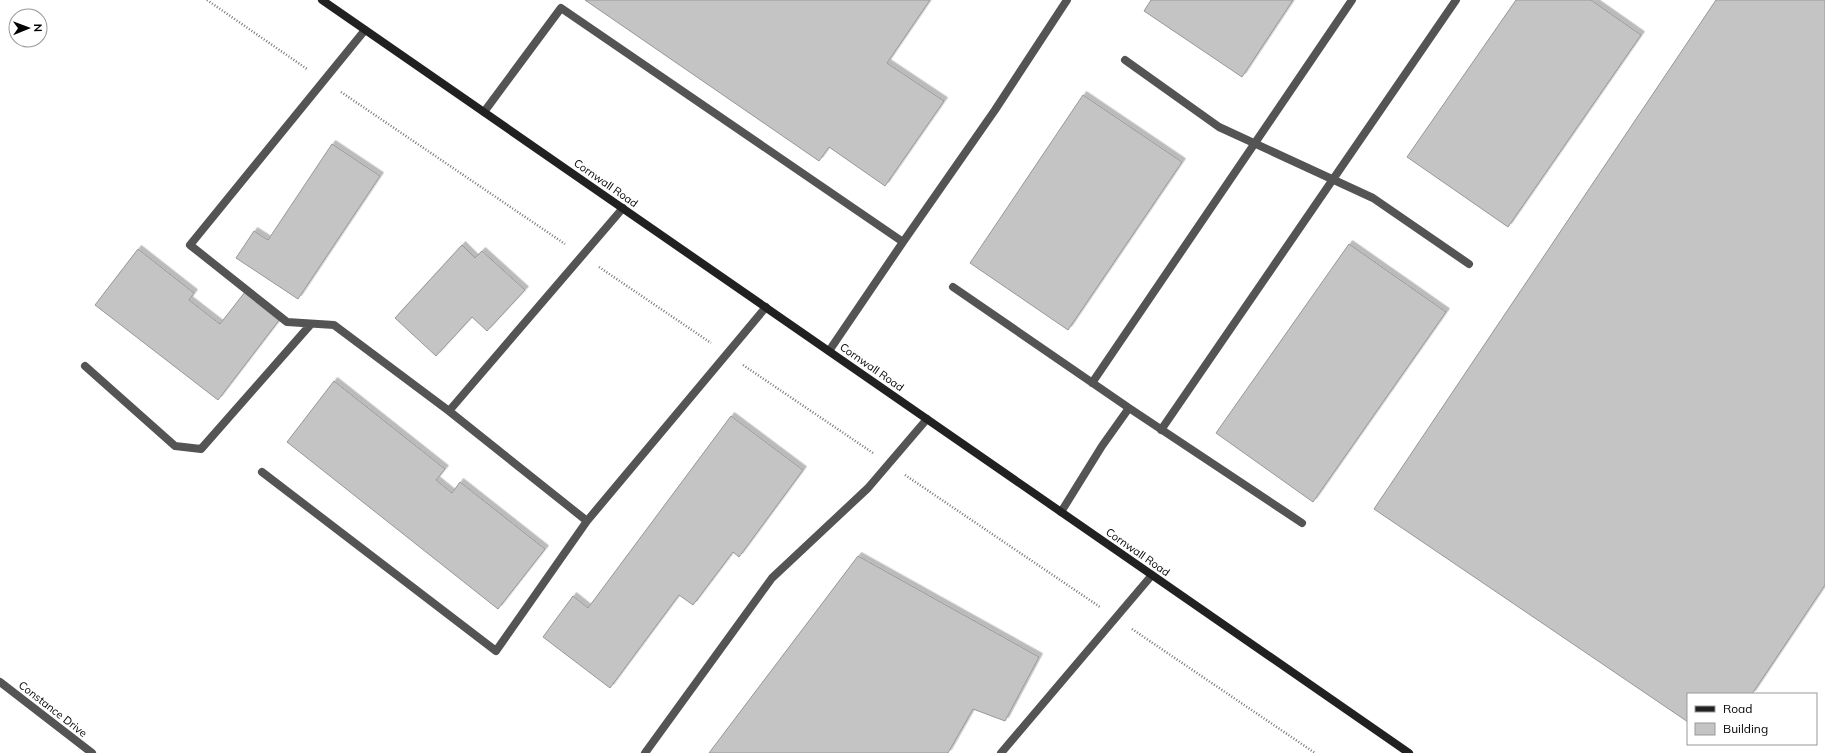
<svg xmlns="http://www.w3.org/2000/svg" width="1825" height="753" viewBox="0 0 1825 753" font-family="Mulish,sans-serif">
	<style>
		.building { fill: #c4c4c4; stroke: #989898; filter: url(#shadow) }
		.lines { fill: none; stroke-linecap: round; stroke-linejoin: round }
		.path { stroke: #767676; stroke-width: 2.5; stroke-dasharray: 1 2; stroke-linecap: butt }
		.lane { stroke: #545454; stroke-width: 8 }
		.street { stroke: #545454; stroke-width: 8 }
		.secondary { stroke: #212121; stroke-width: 8 }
		.labels { text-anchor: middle; stroke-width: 3.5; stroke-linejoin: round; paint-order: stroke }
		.street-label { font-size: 11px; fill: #000; stroke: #fff }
	</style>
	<defs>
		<filter id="shadow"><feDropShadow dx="3.5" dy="-3.5" stdDeviation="0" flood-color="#0004"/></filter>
	</defs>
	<rect width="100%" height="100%" fill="#fff"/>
	<!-- building -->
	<path class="building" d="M585 0H930L887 63 944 101 885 186 829 147 819 161Z
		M1151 0H1293L1242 77 1144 11Z
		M1516 0H1591L1641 35 1508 227 1407 157Z
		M1716 0H1825V585L1752 694H1688V722L1374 509Z
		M1083 95 1182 162 1068 330 970 263Z
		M332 144 380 176 298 299 236 258 254 231 268 240Z
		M1349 244 1446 312 1313 502 1216 433Z
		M462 245 475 258 482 251 525 290 487 331 472 317 436 356 395 318Z
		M138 249 194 293 189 300 220 324 245 292 280 319 218 400 95 305Z
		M334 381 445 469 436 480 452 493 460 482 545 549 498 609 287 442Z
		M731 416 803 470 739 557 733 552 693 605 679 595 610 688 543 637 573 596 588 608Z
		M858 556 1039 657 1005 721 973 709 948 753H709Z"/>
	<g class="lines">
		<!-- path -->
		<path class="path" d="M207 0 307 69
			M341 92 565 244
			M599 267 711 343
			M743 365 873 453
			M905 475 1100 607
			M1132 629 1315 753"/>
		<!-- lane -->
		<path class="lane" d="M365 30 190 245 287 322 334 325 449 411
			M1125 60 1219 127 1373 198 1469 264
			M484 112 561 8 903 242 829 351
			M623 208 449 411 587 521 766 307
			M903 242 995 110 1067 0
			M953 287 1129 408
			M85 366 175 446 201 449 311 324
			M1092 383 1352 0
			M1161 430 1456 0
			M262 472 496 651 587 521
			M1061 512 1102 446 1129 408 1302 523
			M645 753 772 578 868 488 927 419
			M1001 753 1152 575"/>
		<!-- street -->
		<path class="street" d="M0 682 92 753"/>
		<!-- secondary -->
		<path class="secondary" d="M322 0 1409 753"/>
	</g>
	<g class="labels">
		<!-- street labels -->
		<g class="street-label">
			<text transform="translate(606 183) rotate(35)" y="4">Cornwall Road</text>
			<text transform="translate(872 367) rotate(35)" y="4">Cornwall Road</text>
			<text transform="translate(1138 552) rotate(35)" y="4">Cornwall Road</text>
			<text transform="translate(53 709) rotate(38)" y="4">Constance Drive</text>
		</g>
	</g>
	<!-- legend -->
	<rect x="1687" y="693" width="130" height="52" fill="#ffffff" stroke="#999999"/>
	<rect x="1695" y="706" width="20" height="6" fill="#212121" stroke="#999999"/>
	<text x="1723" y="713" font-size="12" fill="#000000">Road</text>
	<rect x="1695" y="723" width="20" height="12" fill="#c4c4c4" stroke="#999999"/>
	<text x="1723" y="733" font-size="12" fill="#000000">Building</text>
	<!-- north arrow -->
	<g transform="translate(28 28) rotate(89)"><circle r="19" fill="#ffffff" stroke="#999999"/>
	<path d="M0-3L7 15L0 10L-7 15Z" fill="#000000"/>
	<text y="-6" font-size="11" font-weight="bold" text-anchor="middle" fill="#000000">N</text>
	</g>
</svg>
